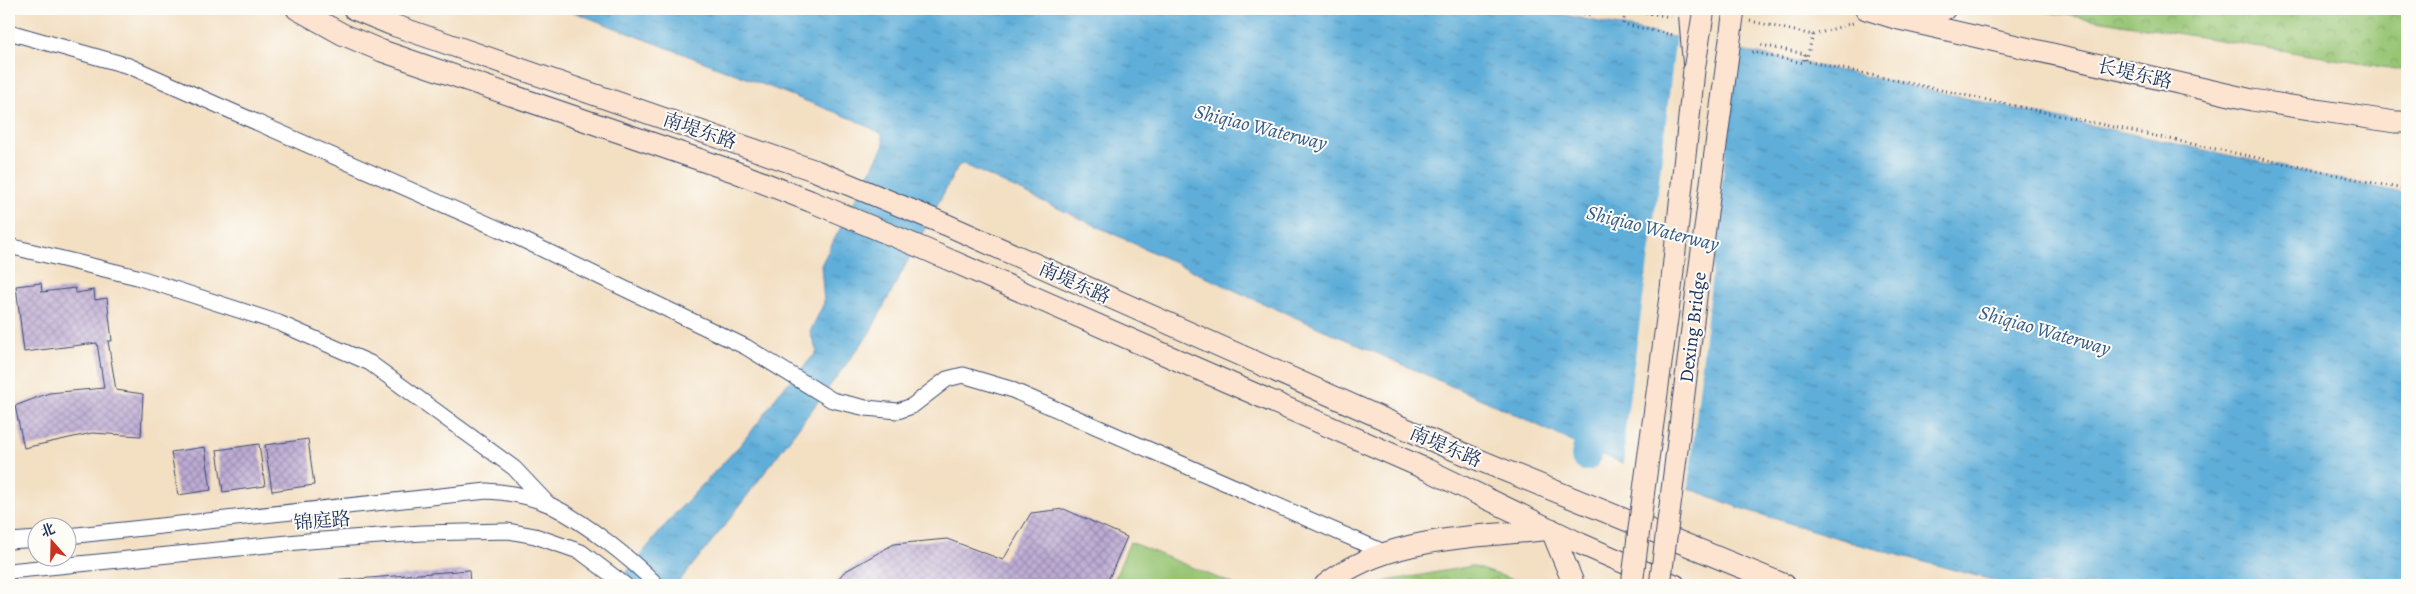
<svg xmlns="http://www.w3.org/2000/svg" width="2416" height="594" viewBox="0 0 2416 594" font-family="Alegreya,'Noto Serif SC',serif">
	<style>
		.green { fill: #97c573; stroke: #597a68 }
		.park { fill: url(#park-crowns); stroke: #597a68 }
		.water { fill: url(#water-ripples); stroke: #3d6e9c }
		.pier { fill: #f3dfc2 }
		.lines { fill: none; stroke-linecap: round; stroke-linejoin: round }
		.river { stroke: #5faed9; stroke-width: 30 }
		.building { fill: url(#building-cross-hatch) }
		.street-casing { stroke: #3b496d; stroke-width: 17 }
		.secondary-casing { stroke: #3b496d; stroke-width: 23 }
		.path { stroke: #3b496d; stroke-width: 3; stroke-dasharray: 1 4; stroke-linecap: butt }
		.street { stroke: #fff; stroke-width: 15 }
		.secondary { stroke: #fde4d1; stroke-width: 21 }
		.secondary-bridge-casing { stroke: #3b496d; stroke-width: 23; stroke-linecap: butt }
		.secondary-bridge { stroke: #fde4d1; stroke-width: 21 }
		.labels { text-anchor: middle; stroke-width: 4; stroke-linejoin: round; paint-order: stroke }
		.street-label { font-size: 19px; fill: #1b2f5e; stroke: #fdfcf7 }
		.water-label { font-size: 20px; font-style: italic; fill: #335b89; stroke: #fdfcf7 }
	</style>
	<defs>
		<pattern id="park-crowns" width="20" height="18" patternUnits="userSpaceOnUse" patternTransform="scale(1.25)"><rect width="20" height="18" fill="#97c573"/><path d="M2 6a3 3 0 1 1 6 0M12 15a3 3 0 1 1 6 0" fill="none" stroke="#7aa062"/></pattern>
		<pattern id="water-ripples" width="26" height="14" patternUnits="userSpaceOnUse" patternTransform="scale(1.25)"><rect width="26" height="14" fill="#5faed9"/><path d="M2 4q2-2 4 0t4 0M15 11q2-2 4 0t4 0" fill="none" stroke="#4e8eb3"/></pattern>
		<pattern id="building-cross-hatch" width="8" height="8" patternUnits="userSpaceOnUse" patternTransform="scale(1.25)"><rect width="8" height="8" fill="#bdaad3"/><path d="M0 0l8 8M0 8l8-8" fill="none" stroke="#998bae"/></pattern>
	</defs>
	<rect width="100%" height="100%" fill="#fdfcf7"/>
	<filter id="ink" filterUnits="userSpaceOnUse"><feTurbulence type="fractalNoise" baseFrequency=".02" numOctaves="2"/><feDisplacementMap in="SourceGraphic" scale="10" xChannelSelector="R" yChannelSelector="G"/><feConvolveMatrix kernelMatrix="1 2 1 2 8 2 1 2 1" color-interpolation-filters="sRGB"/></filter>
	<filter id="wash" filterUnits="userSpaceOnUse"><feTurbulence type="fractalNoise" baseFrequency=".0096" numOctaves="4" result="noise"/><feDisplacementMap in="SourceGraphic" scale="20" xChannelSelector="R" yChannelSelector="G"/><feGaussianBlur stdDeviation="1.12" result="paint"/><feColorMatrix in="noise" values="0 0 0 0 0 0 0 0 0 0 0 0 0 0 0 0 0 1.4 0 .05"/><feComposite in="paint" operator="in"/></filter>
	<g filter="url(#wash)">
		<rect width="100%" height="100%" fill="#f3dfc2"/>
		<!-- green -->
		<path class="green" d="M1130 542 1235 585H1112Z"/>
		<!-- park -->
		<path class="park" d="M2030 9H2407V71Z
			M1472 566 1520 582 1523 585H1376L1387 581Z"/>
		<!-- water -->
		<path class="water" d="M566 9H1535L1827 68 2407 194V585H2011L1861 545 1740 508 1587 449 1506 410 1249 297 963 164 958 166 869 334 722 529 676 585H616L672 517 740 445 762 418 778 394 817 352 810 332 824 303 821 265 884 145 882 134 853 119Z"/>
		<!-- pier -->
		<path class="pier" d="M1676 35 1737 47 1688 491 1624 465 1625 430 1658 190Z"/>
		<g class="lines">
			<!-- river -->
			<path class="river" d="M1586 456 1595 409"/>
		</g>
		<g id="blocks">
			<!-- building -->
			<path class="building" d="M41 283 42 292 75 288 76 293 94 290 95 300 107 298 112 341H108L116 390 143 394 141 436 92 433 24 448 15 406 49 393 104 388 97 343 24 352 16 286Z
				M308 439 314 485 272 491 265 445Z
				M259 444 265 486 223 492 217 450Z
				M205 447 211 490 178 495 171 452Z
				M1064 509 1127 537 1106 585H925L909 583 899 585H833L844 572 894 544 947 539 1003 560 1031 513Z
				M469 570 470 585H295V584Z"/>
		</g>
	</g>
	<g filter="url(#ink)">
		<use href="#blocks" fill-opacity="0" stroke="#3b496d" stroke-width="1"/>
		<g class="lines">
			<defs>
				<path id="street" d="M9 32 129 66 517 237 746 347 832 400 866 408 898 411 912 406 947 379 963 375 1010 389 1386 553
					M9 246 137 277 279 323 370 363 514 468 548 504
					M68 536 487 491C509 492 530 496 550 505 585 522 630 558 657 585
					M9 541 38 539
					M9 571 308 541 422 533 508 531 535 536 581 552 625 585"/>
				<path id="secondary" d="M297 9 342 34 382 51 733 171 810 201 927 250 1428 470 1581 544 1675 585
					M354 9 393 25 816 171 947 225 1440 444 1785 585
					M1866 9 1895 18 2252 100 2395 122H2407
					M1906 16 1945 9
					M1643 497 1671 289 1694 70 1689 9
					M1671 498 1698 281
					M1325 585C1388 535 1475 538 1551 529L1574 585"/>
			</defs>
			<!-- street casing -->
			<use href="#street" class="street-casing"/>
			<!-- secondary casing -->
			<use href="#secondary" class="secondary-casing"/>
			<!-- path -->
			<path class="path" d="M1559 9 1591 15 1594 9
				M1671 17 1626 9 1623 24 1673 35
				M1750 21 1813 35 1853 23
				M1813 35 1806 61 2407 190
				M1752 52 1803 63 1805 54 1761 45"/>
			<!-- street -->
			<use href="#street" class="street"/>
			<!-- secondary -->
			<use href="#secondary" class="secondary"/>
			<defs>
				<path id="secondary-bridge" d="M1694 70 1704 9
					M1698 281 1734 9
					M1632 585 1643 497
					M1660 585 1671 498"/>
			</defs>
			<!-- secondary-bridge casing -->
			<use href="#secondary-bridge" class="secondary-bridge-casing"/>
			<!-- secondary-bridge -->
			<use href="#secondary-bridge" class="secondary-bridge"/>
		</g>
	</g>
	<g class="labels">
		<!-- street labels -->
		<g class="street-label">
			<text transform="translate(2135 73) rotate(13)" y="7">长堤东路</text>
			<text transform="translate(700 130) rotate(19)" y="7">南堤东路</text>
			<text transform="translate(1075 282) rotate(24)" y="7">南堤东路</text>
			<text transform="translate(1692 327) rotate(-83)" y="7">Dexing Bridge</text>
			<text transform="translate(1446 446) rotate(23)" y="7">南堤东路</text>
			<text transform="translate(322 520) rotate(-5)" y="7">锦庭路</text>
		</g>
		<!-- water labels -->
		<g class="water-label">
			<text transform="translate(1261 127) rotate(14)" y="7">Shiqiao Waterway</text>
			<text transform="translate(1653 228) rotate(14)" y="7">Shiqiao Waterway</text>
			<text transform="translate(2045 330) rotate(16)" y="7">Shiqiao Waterway</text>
		</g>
	</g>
	<!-- margin -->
	<rect width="2416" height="594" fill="none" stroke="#fdfcf7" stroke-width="30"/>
	<!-- north arrow -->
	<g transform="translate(52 542) rotate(340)"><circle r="24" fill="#fdfcf7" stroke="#a3aaba"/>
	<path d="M0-4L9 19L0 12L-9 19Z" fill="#c8321e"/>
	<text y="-8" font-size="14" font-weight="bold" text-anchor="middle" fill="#1b2f5e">北</text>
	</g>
</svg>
